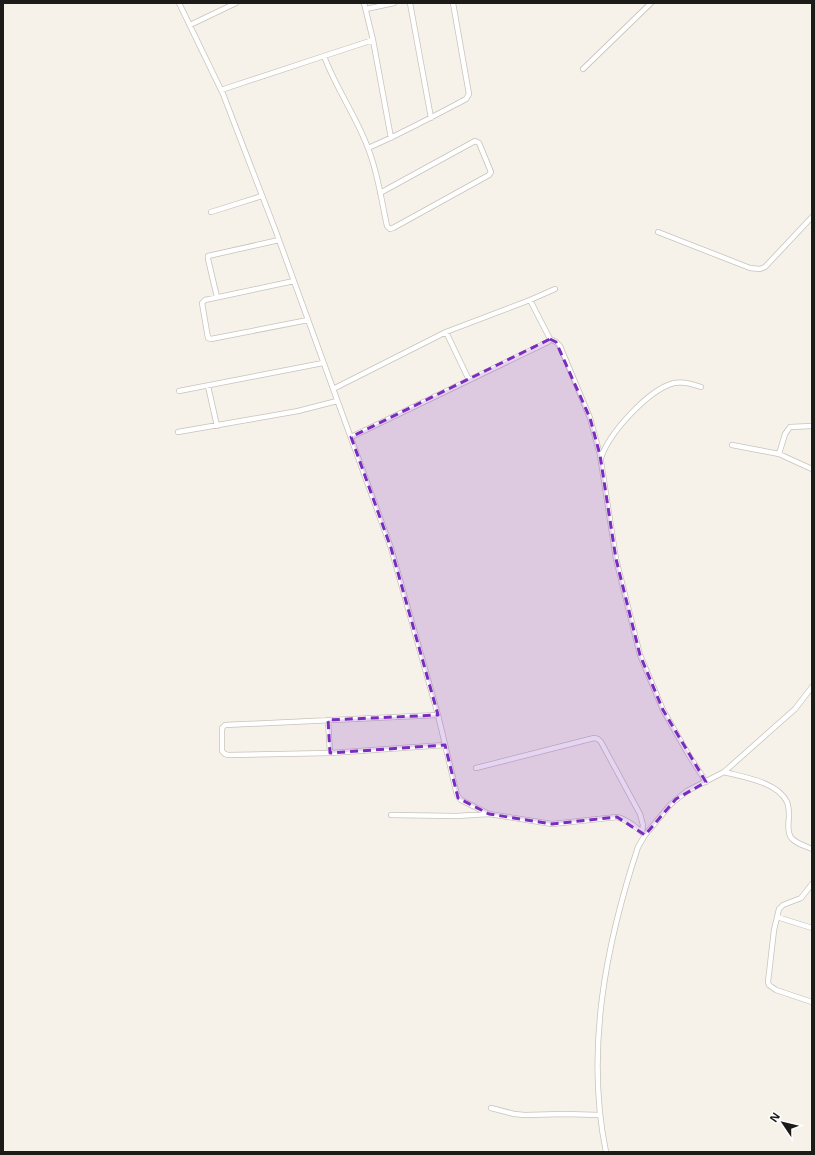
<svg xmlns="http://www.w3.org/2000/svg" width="815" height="1155" viewBox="0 0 815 1155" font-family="'Noto Sans',sans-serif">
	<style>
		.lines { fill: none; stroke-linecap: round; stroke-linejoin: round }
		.minor-casing { stroke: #c7c3bb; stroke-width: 6 }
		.minor { stroke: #fff; stroke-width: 4.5 }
		.marked { fill: #7b2cbf; fill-opacity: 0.2; stroke: #7b2cbf; stroke-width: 3; stroke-dasharray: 8 5; stroke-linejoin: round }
	</style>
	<rect width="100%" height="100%" fill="#f6f2ea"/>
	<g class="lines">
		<defs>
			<path id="minor" d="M179 3 223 94 275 229 391 548 438 715 457 795 461 800 489 814
				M364 3 373 40 391 138
				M410 3 431 118
				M366 9 394 3
				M190 25 236 3
				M373 40 324 56C335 86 354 113 366 143 377 169 381 198 387 226L390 229 393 228 489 175 491 172 479 143 475 141 380 193
				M583 69 651 3
				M221 90 324 56
				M368 148C401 134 434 116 466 99L469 94 453 3
				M211 212 262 196
				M658 232 750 268 760 269 765 267 812 217
				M294 281 205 300 202 303 208 338 211 339 308 320
				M217 297 208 259V256L279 240
				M446 332 469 380
				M550 339 556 342 560 346 590 418 600 455 616 559 640 655 663 710 687 752 706 782
				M208 386 217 426
				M333 389 446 332 530 300 555 289
				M179 391 323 363
				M178 432 298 411 337 401
				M351 437 548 342 550 339 549 337 530 300
				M732 445 779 454 812 469
				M779 454 785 434 790 427 812 426
				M601 458C609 433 648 390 674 383 683 381 693 384 701 387
				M438 715 225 725 222 728V751L225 754 228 755 330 753 445 745
				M328 720 330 753
				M476 768 594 738 598 739 601 742 640 814 643 825 642 832
				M724 772C743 777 778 782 787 802 789 807 789 812 789 817 786 840 792 841 812 849
				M391 815 456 816 489 814 552 824 617 817C628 820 637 828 645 835
				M812 884 801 898 783 905 779 909 774 930 768 982 769 985 776 990 812 1002
				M777 917 812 928
				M491 1108 514 1114 525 1115 565 1114 599 1115
				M606 1152C585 1050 606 944 638 847L645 835 671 804 687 791 724 772 795 709 812 687"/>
		</defs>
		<!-- minor casing -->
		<use href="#minor" class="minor-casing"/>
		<!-- minor -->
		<use href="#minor" class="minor"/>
	</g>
	<!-- marked area -->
	<path class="marked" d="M550 339 556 342 590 418 600 455 616 559 640 655 663 710 706 782 676 799 645 835 617 817 552 824 489 814 458 798 445 745 330 753 328 720 438 715 391 548 351 437Z"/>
	<!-- border -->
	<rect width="815" height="1155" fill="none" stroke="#1c1b18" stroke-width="8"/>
	<!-- north arrow -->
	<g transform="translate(783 1123) rotate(305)" stroke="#ffffff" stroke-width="3" paint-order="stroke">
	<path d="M0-3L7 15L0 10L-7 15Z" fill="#1c1b18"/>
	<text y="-6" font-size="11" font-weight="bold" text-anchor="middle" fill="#1c1b18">N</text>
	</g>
</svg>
